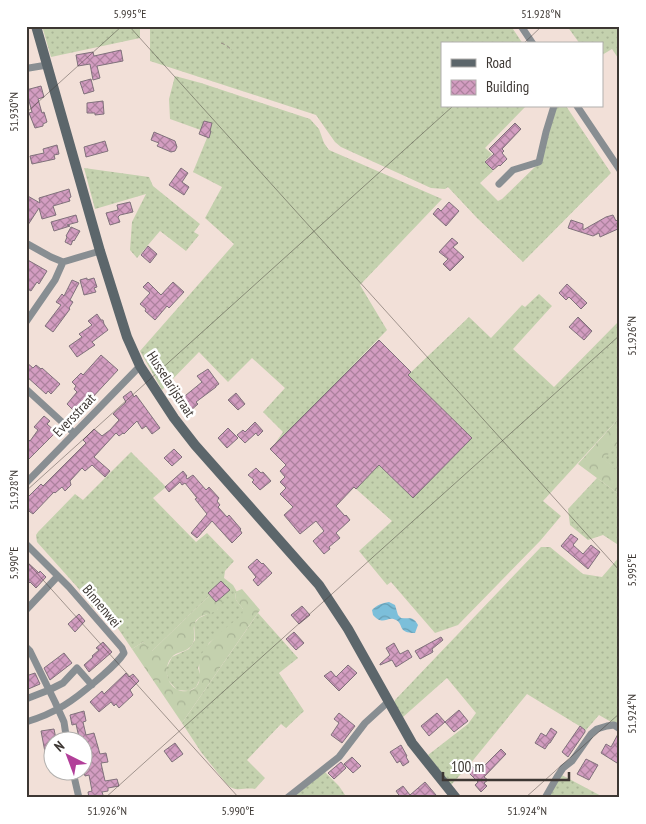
<svg xmlns="http://www.w3.org/2000/svg" width="646" height="824" viewBox="0 0 646 824" font-family="'PT Sans Narrow',sans-serif">
	<style>
		.grass { fill: url(#grass-dots) }
		.forest { fill: url(#forest-crowns) }
		.water { fill: url(#water-waves) }
		.building { fill: url(#building-cross-hatch); stroke: #80717b }
		.lines { fill: none; stroke-linecap: round; stroke-linejoin: round }
		.path { stroke: #978b85; stroke-width: 1; stroke-dasharray: 4 2.5; stroke-linecap: butt }
		.street { stroke: #888e92; stroke-width: 7 }
		.secondary { stroke: #5c666b; stroke-width: 10 }
		.ticks { fill: none; stroke: #3d3733; stroke-width: 1; stroke-opacity: 0.45 }
		.labels { text-anchor: middle; stroke-width: 5; stroke-linejoin: round; paint-order: stroke }
		.street-label { font-size: 14px; fill: #3d3733; stroke: #fff }
		.neatline { fill: none; stroke: #3d3733; stroke-width: 2 }
		.ticks-label { font-size: 12px; text-anchor: middle; fill: #3d3733 }
	</style>
	<defs>
		<pattern id="grass-dots" width="8" height="8" patternUnits="userSpaceOnUse" patternTransform="scale(1.25)"><rect width="8" height="8" fill="#c4d1ae"/><path d="M2 2h.1M6 6h.1" fill="none" stroke="#a9b496" stroke-width="1.8" stroke-linecap="round"/></pattern>
		<pattern id="forest-crowns" width="20" height="18" patternUnits="userSpaceOnUse" patternTransform="scale(1.25)"><rect width="20" height="18" fill="#c4d1ae"/><path d="M2 6a3 3 0 1 1 6 0M12 15a3 3 0 1 1 6 0" fill="none" stroke="#a9b496"/></pattern>
		<pattern id="water-waves" width="16" height="10" patternUnits="userSpaceOnUse" patternTransform="scale(1.25)"><rect width="16" height="10" fill="#7cbfda"/><path d="M0 5q4-4 8 0t8 0" fill="none" stroke="#679cb1"/></pattern>
		<pattern id="building-cross-hatch" width="8" height="8" patternUnits="userSpaceOnUse" patternTransform="scale(1.25)"><rect width="8" height="8" fill="#d39dc1"/><path d="M0 0l8 8M0 8l8-8" fill="none" stroke="#ac819d"/></pattern>
	</defs>
	<rect width="100%" height="100%" fill="#f2e0d8"/>
	<!-- grass -->
	<path class="grass" d="M42 26H140V38L51 57Z
		M150 26H511L523 44H442V106H526L485 148 492 154 485 161 493 171 480 183 498 201 502 199 539 163 549 125 557 106H566L611 173 523 262 477 218 448 187 445 189 431 188 341 147 335 142 316 115 150 61Z
		M567 26H620V61L612 49 602 55V44H580Z
		M175 76 201 83 310 119 319 129 324 143 329 150 442 199 360 285 387 330 270 451 283 432 263 412 285 388 252 358 228 382 199 352 162 390 140 351 234 244 205 218 222 187 193 172 209 133 170 119 169 99Z
		M84 168 149 177 153 186 200 224 194 232 199 235 186 251 160 231 137 258 130 250 132 222 146 194 95 209Z
		M539 294 552 306 513 349 554 387 620 320V417L543 501 561 516 540 541 458 625 435 633 391 582 387 585 359 551 392 521 355 488 379 465 413 498 472 438 408 375 469 317 491 338 522 305 525 307Z
		M620 441V472L603 459Z
		M131 452 166 487 153 498 196 542 207 533 234 561 225 571 224 578 233 585 237 592 235 593 236 600 243 609V615L209 643 198 668 201 677 196 687 189 691 177 690 168 680 166 669 172 657 189 649 195 640 194 624 199 618 218 609 221 599 213 592 151 652 143 642 132 649 117 627 95 608 92 607 87 598 37 542 36 535 38 532 75 494 83 500Z
		M597 478 620 495V546L603 535 588 540 570 525 568 509Z
		M541 547H550L583 574 602 577 620 556V727L599 715 586 730 527 694 470 764 451 785 428 755 468 724 476 713 447 678 403 717 394 703 395 700Z
		M258 613 298 658 279 673 304 711 286 728 281 724 247 760 265 778 255 789C242 787 235 794 225 782L201 752 182 723Z
		M325 772 339 786 347 798H292Z
		M558 773 605 798H542Z"/>
	<!-- forest -->
	<path class="forest" d="M620 417V441L604 459 620 472V495L578 464Z
		M242 589 260 610 182 723 132 649 143 642 152 651 213 592 221 599 224 600C222 603 220 607 217 610 211 615 198 614 195 623 191 632 199 639 189 648 185 652 176 652 172 657 163 666 166 685 178 690 183 692 191 692 196 687 204 679 196 666 201 655 210 638 229 626 242 615L243 609 236 600 235 592Z"/>
	<!-- water -->
	<path class="water" d="M389 602 395 605 398 615 401 618C410 619 413 616 418 625L415 633C397 633 404 624 396 620 387 615 384 627 373 615L372 610C377 605 382 603 389 602Z"/>
	<!-- building -->
	<path class="building" d="M121 50 123 61 97 66 100 78 93 80 90 64 78 66 76 55 93 52 94 56Z
		M91 79 94 91 84 94 80 82Z
		M41 86 44 97 38 99 42 113 44 112 47 122 43 124V126L35 128 29 113 32 112 26 90Z
		M103 101 104 114 95 115V113H87V103Z
		M204 121 212 123 210 131H211L209 138 199 134Z
		M515 123 521 129 502 149 504 151 502 153 507 159 500 166 499 165 493 170 485 162 494 154 489 149Z
		M154 132 175 141 177 147 175 151 171 152 157 146 159 143 151 140Z
		M105 141 108 151 86 157 84 147Z
		M57 145 59 154 54 155 55 159 32 164 30 156 44 153 43 149Z
		M181 168 188 173 182 182 189 187 184 195 169 185Z
		M69 189 71 197 69 198 70 201 53 206 56 215 42 219 39 208 26 228V195L40 203 39 198Z
		M130 202 133 212 120 215 118 217 120 222 110 225 106 213 118 210 117 205Z
		M449 202 459 211 446 226 433 214 438 208 441 211Z
		M76 215 78 222 67 225 70 226 54 231 51 222Z
		M613 215 616 221 617 220 620 228 600 237 599 233 593 236 568 228 571 220 583 224V230L606 217Z
		M71 227 80 231 74 241 73 240 71 245 65 242 67 237 66 236Z
		M452 238 458 243 453 247 464 257 450 271 443 264 448 259 439 252Z
		M148 246 157 254 150 263 141 255Z
		M26 259 47 271 39 284 37 282 31 291 26 288Z
		M87 278V280L94 278 97 287 94 288 96 292 84 295 80 280Z
		M72 280 79 283 70 300 73 302 69 308 70 309 53 332 45 326 61 305 56 302 62 294 64 296Z
		M148 282 161 295 173 282 184 292 169 308 167 306 155 320 145 311 146 309 140 304 150 293 143 287Z
		M567 284 587 303 581 309 569 297 566 300 559 293Z
		M97 314 101 320H103L104 324 108 330 92 342 95 345 77 357 69 346 82 337 79 334 92 325 88 321Z
		M578 317 592 331 584 340 569 327Z
		M379 340 411 372 408 375 472 438 413 498 379 465 356 489 354 487 336 506 345 516 346 515 350 520 336 533 340 538 329 547 330 549 324 554 313 541 324 531 316 521 300 534 284 515 293 507 280 494 286 488 280 482 285 477 280 471 286 465 270 449Z
		M101 355 118 370 77 414 67 404 77 392 74 389 76 386 72 382 81 373 83 375Z
		M26 362 33 368 36 365 41 369 42 368 60 384 51 394 48 391 46 394 26 376Z
		M208 369 219 384 216 386V387L196 402 198 404 189 412 180 400 202 382 197 376Z
		M131 391 134 397 136 395 160 428 152 434 146 426 142 429 137 421 124 434 123 433 119 436 116 433 94 457 110 471 105 477 92 465 85 471 82 468 70 481 71 485 65 491 62 487 55 493 54 492 33 514 26 509V499L41 484 43 486 86 443 83 440 94 429 102 436 110 430 119 420 113 414 126 402 123 397Z
		M236 393 245 404 238 410 228 400Z
		M44 416 50 421 47 424 56 432 26 462V437L30 441 38 430 34 427Z
		M255 422 263 431 258 436 256 433 245 443 237 435 243 430 245 432Z
		M228 428 238 438 227 448 218 438Z
		M174 449 182 457 172 466 164 458Z
		M256 468 261 473 263 472 271 481 260 490 252 482 254 480 248 475Z
		M183 471 187 476 186 477 187 479 193 475 206 490 209 487 219 498 217 501 220 505 218 507 227 517 229 515 241 529 240 530 242 533 232 543 212 521 197 538 191 533 207 514 195 499 197 498 185 483 182 485 180 482 169 492 165 487Z
		M571 534 578 539 573 545 583 554 591 545 600 552 588 569 561 546Z
		M257 559 262 564 263 563 272 573 258 586 253 580 256 577 248 567Z
		M26 561 39 573 40 571 46 577 36 588 30 582 26 586Z
		M221 581 230 590 216 602 208 593Z
		M302 606 310 615 299 624 291 615Z
		M79 614 85 621 75 632 68 624Z
		M294 632 304 643 296 650 286 639Z
		M441 637 443 640 432 649 433 652 420 659 415 651Z
		M103 642 112 652 89 672 84 665 93 657 92 656 99 650 96 648Z
		M394 643 400 654 408 650 412 657 396 667 392 660 380 665V664L390 655 386 648Z
		M64 653 72 663 50 680 44 668Z
		M348 665 357 673 339 691 324 676 331 671 336 677Z
		M35 673 40 684 26 690V676Z
		M126 673 129 677 133 674 139 681 130 690 133 695 119 708 116 704 114 706 111 702 99 712 90 702 102 691 104 694Z
		M459 710 468 721 454 732 445 722Z
		M84 711 86 721 83 722 86 735 94 733 100 754 106 753 108 762 101 763 105 781 117 779 119 786 108 788V791L102 792 104 798H89L88 792 92 791 89 775 85 776 82 765V742H80L76 724 72 725 70 715Z
		M339 713 355 726 342 743 331 735 339 723 334 719Z
		M437 713 445 722 429 736 421 726Z
		M580 726 585 730V732L568 757 562 752Z
		M551 728 557 732 550 743H549L545 749 535 743 541 733 546 736Z
		M54 729 56 739H52V751L45 752 41 731Z
		M618 734H620V759L617 763 601 753 606 744 611 747Z
		M175 743 183 754 172 762 164 751Z
		M401 745 407 756 406 757 409 762 403 766 400 761 397 763 390 752Z
		M501 749 506 754 484 777 488 780 484 783 487 786 481 792 475 785 478 782 461 765 466 760 475 769 480 764 483 767Z
		M352 757 361 766 353 773 344 764Z
		M586 759 598 765 589 780 577 774Z
		M341 762 346 768 334 779 328 773Z
		M425 782 436 795 432 798H401L396 791 403 786 410 795Z"/>
	<g class="lines">
		<!-- path -->
		<path class="path" d="M221 43 226 45 232 50"/>
		<!-- street -->
		<path class="street" d="M521 26 533 44
			M26 67 29 68 47 65
			M577 106 620 170
			M499 184 513 170 539 162 546 132 554 106
			M26 243 51 257 63 262 100 251
			M26 322 55 280 63 262
			M26 389 74 433
			M26 483 140 366
			M26 544 69 587 122 648 124 653C117 664 106 672 96 681 73 701 56 713 26 722
			M26 610 58 576
			M26 647 30 651 55 702 64 722 67 742
			M26 699 49 690 63 683 77 668 92 685
			M73 772 79 798
			M287 798 339 757 365 723 388 702
			M545 798 557 777 563 768 572 761 591 734 597 729 607 726 614 725 620 729"/>
		<!-- secondary -->
		<path class="secondary" d="M36 26 100 251 127 337 140 366 174 418 195 445 319 585 348 629 412 743 456 798"/>
	</g>
	<!-- ticks -->
	<path class="ticks" d="M129 26 620 571M523 44 542 26M26 113 122 26M26 491 453 106M26 561 239 798M105 798 620 335M525 798 620 713"/>
	<g class="labels">
		<!-- street labels -->
		<g class="street-label">
			<text transform="translate(171 384) rotate(57)" y="5">Husselarijstraat</text>
			<text transform="translate(74 415) rotate(-46)" y="5">Eversstraat</text>
			<text transform="translate(102 606) rotate(50)" y="5">Binnenwei</text>
		</g>
	</g>
	<!-- border -->
	<rect width="646" height="824" fill="none" stroke="#ffffff" stroke-width="55"/>
	<!-- legend -->
	<rect x="441" y="42" width="162" height="65" fill="#ffffff" stroke="#b1afad"/>
	<rect x="451" y="59" width="25" height="8" fill="#5c666b" stroke="#b1afad"/>
	<text x="486" y="68" font-size="15" fill="#3d3733">Road</text>
	<rect x="451" y="80" width="25" height="15" fill="url(#building-cross-hatch)" stroke="#b1afad"/>
	<text x="486" y="92" font-size="15" fill="#3d3733">Building</text>
	<!-- north arrow -->
	<g transform="translate(68 756) rotate(318)"><circle r="24" fill="#ffffff" stroke="#b1afad"/>
	<path d="M0-4L9 19L0 12L-9 19Z" fill="#b23f99"/>
	<text y="-8" font-size="14" font-weight="bold" text-anchor="middle" fill="#3d3733">N</text>
	</g>
	<!-- scale -->
	<path d="M443 772v8h126v-8" fill="none" stroke="#3d3733" stroke-width="2.5"/>
	<text x="451" y="772" font-size="15" fill="#3d3733" stroke="#ffffff" stroke-width="4" paint-order="stroke">100 m</text>
	<rect x="28" y="28" width="590" height="768" class="neatline"/>
	<g class="ticks-label">
		<text x="130" y="18">5.995°E</text>
		<text x="541" y="18">51.928°N</text>
		<text transform="translate(14 112) rotate(-90)" y="4">51.930°N</text>
		<text transform="translate(632 336) rotate(-90)" y="4">51.926°N</text>
		<text transform="translate(14 490) rotate(-90)" y="4">51.928°N</text>
		<text transform="translate(14 563) rotate(-90)" y="4">5.990°E</text>
		<text transform="translate(632 570) rotate(-90)" y="4">5.995°E</text>
		<text transform="translate(632 714) rotate(-90)" y="4">51.924°N</text>
		<text x="107" y="815">51.926°N</text>
		<text x="238" y="815">5.990°E</text>
		<text x="527" y="815">51.924°N</text>
	</g>
</svg>
